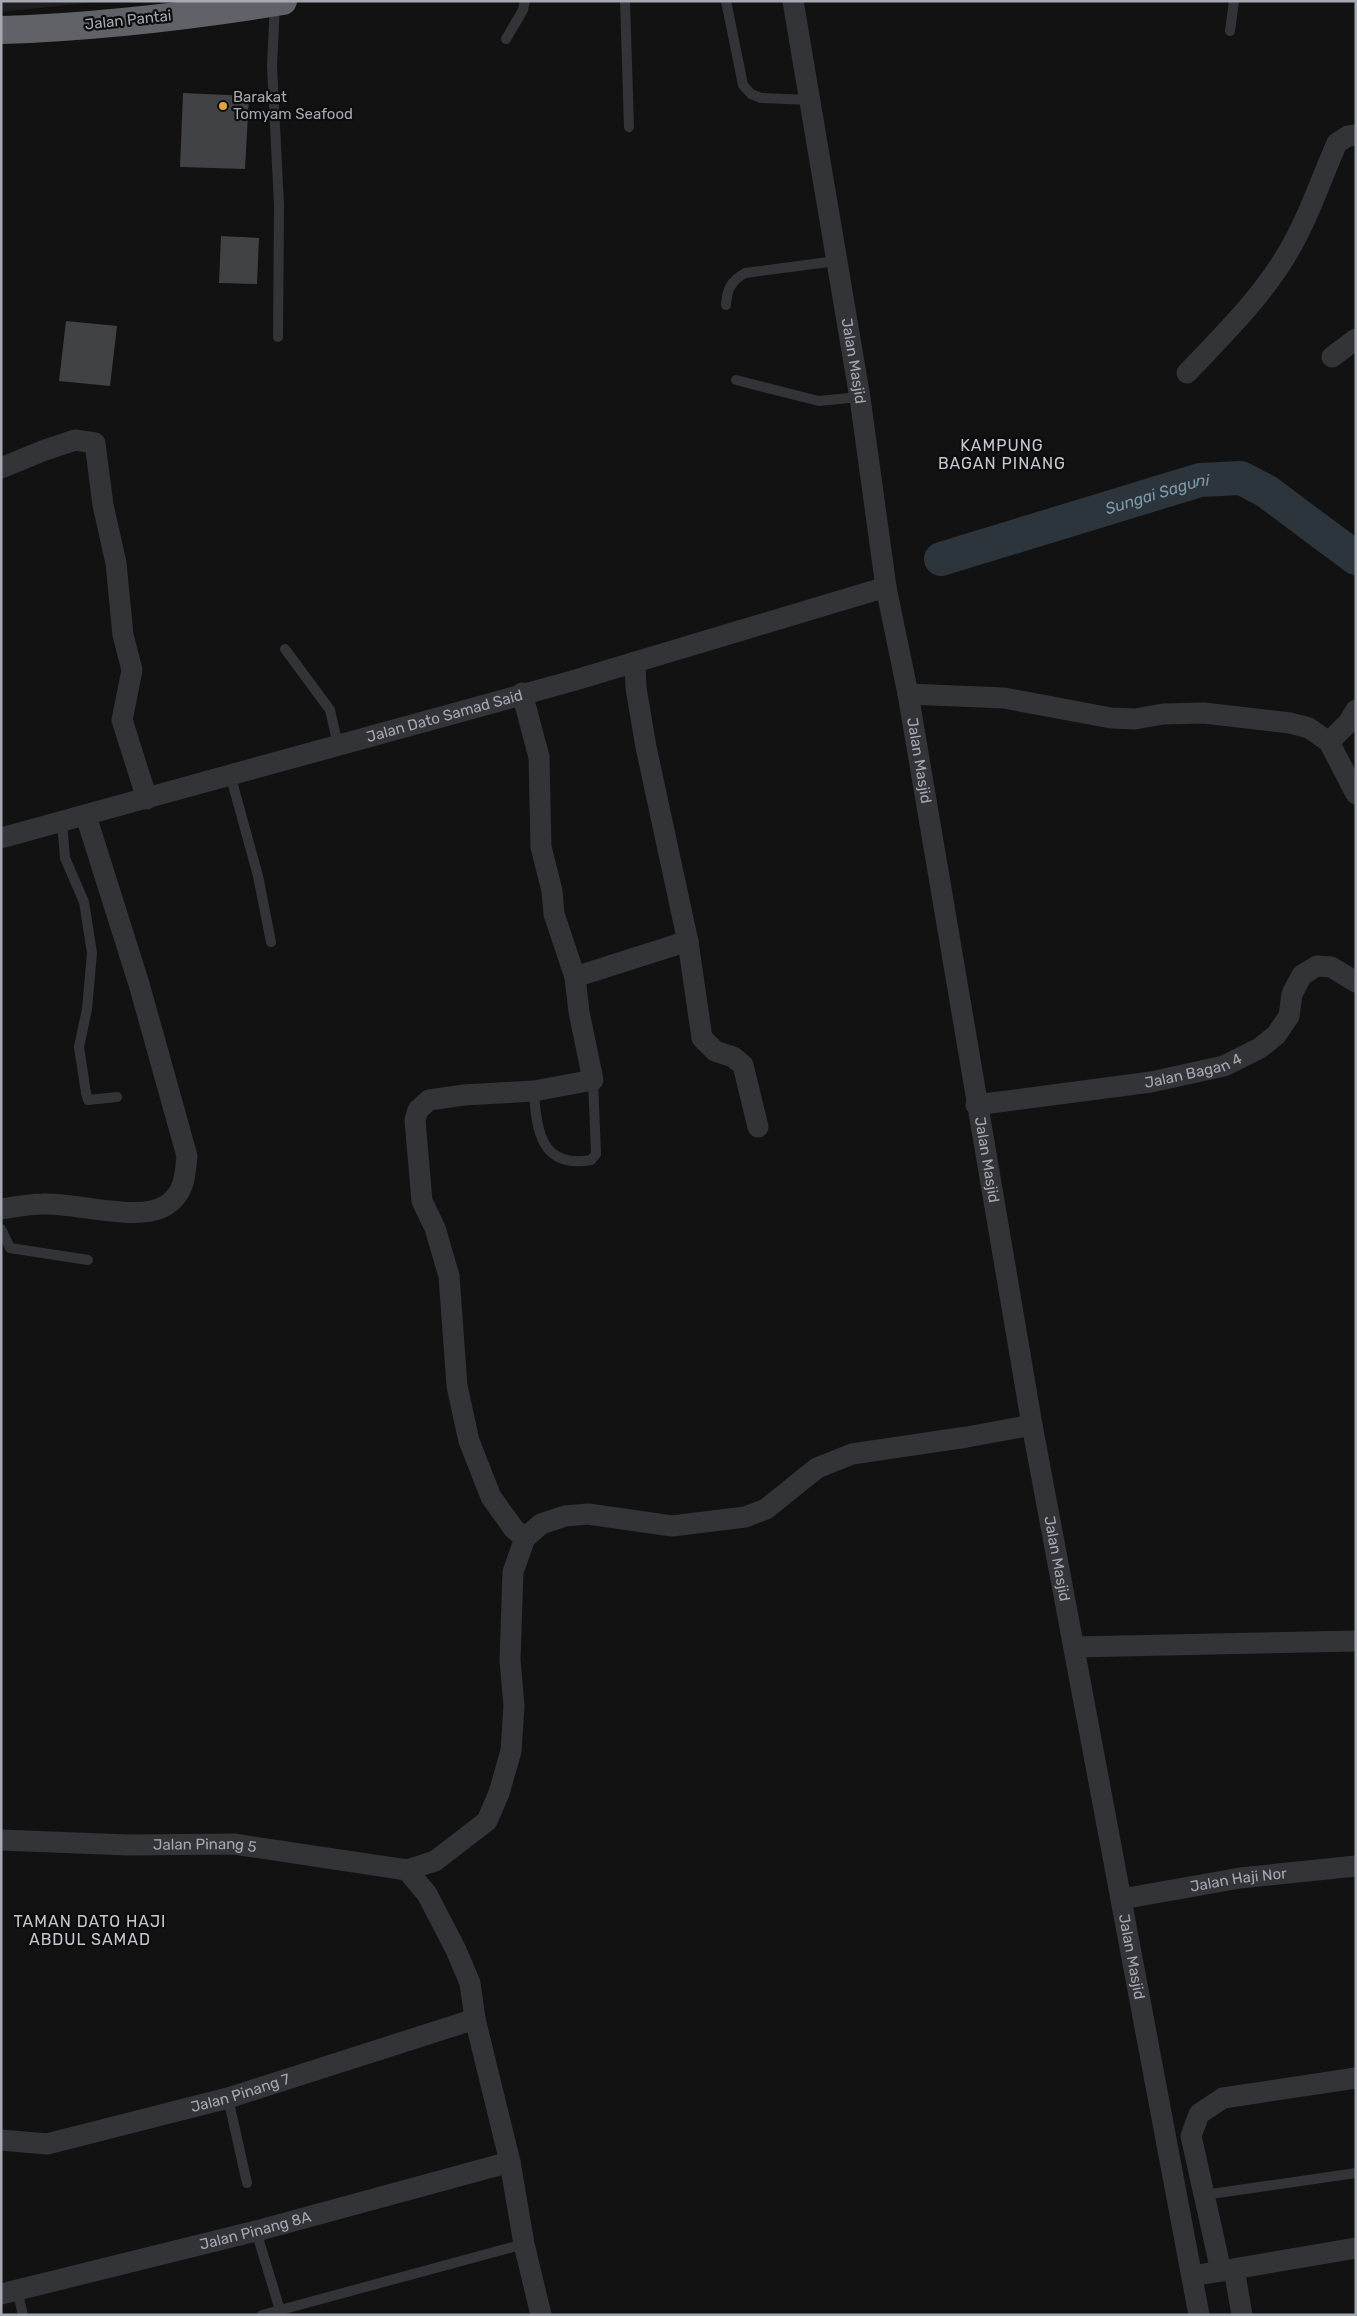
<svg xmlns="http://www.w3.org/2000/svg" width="1357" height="2316" viewBox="0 0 1357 2316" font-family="Rubik,sans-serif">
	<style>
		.built { fill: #1e1e20 }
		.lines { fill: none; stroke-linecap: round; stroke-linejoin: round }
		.river { stroke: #2c353b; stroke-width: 34 }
		.building { fill: #414246 }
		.lane { stroke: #333438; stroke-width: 10 }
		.street { stroke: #333438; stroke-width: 21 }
		.highway { stroke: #606268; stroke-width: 28 }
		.poi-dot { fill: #e0a33d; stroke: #0d0d0e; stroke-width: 2 }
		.labels { text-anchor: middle; stroke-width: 4.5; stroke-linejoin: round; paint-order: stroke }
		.street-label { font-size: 15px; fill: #a5a9b2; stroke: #0d0d0e }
		.poi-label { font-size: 15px; fill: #a5a9b2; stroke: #0d0d0e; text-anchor: start }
		.neighbourhood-label { font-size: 16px; letter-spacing: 1px; fill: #c5c8cf; stroke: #0d0d0e }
		.water-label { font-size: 16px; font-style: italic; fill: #7e98ab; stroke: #0d0d0e }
	</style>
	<rect width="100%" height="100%" fill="#121213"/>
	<!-- built -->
	<path class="built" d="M1 1H105L1 12Z"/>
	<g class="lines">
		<!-- river -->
		<path class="river" id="s1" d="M941 559 1200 480 1241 478 1266 491 1356 558"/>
	</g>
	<!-- building -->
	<path class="building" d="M183 93 249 96 245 169 180 167Z
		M221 236 259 238 257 284 219 283Z
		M66 321 117 326 110 386 59 381Z"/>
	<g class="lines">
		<!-- lane -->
		<path class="lane" d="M625 1 629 127
			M726 1 743 85 751 94 761 98 810 100
			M275 3 272 66 279 205 278 337
			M1230 31 1234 1
			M506 39 523 10 525 1
			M726 305C727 289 731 281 745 273L836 261
			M736 380 819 401 859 397
			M285 649 330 710 338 745
			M230 774 258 876 271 942
			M62 822 65 858 84 902 92 953 87 1009 79 1047 86 1093 88 1100 117 1097
			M534 1091C536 1130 541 1169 591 1160L596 1154 593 1080
			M1 1229 10 1248 88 1260
			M228 2098 247 2183
			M1204 2195 1356 2173
			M256 2231 280 2310
			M17 2290 23 2315
			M262 2315 524 2244"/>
		<!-- street -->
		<g class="street">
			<path id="s2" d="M793 1 860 398 886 587 908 694 1032 1425 1199 2315"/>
			<path d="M1332 357 1356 339"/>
			<path d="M1187 373C1223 335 1260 299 1287 254 1308 219 1321 179 1337 143L1348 136 1356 135"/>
			<path d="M1 468 45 450 75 440 95 443 103 505 116 563 123 635 132 670 122 720 147 799"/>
			<path d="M635 662 636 688 646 747 688 942 702 1038 715 1051 733 1057 743 1065 758 1127"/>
			<path d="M522 693 539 757 541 847 552 891 554 914 575 977 579 1012 593 1080 534 1091 464 1095 429 1100 418 1110 415 1120 422 1201 435 1228 449 1276 457 1386 469 1441 491 1497 514 1529 525 1538"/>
			<path d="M908 694 1004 698 1111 718 1135 719 1163 714 1204 713 1290 723 1309 728 1329 742 1356 794"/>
			<path d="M1329 742 1348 723 1356 710"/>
			<path id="s3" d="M1 838 572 681 886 587"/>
			<path d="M575 977 688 941"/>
			<path id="s4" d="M976 1105 1151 1082 1224 1066 1260 1048 1276 1035 1289 1016 1292 994 1302 975 1317 966 1331 967 1356 982"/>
			<path d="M1 1209C15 1207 29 1204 43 1204 75 1202 142 1224 168 1204 185 1192 185 1175 187 1156L139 984 86 816"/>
			<path d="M1074 1647 1356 1641"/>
			<path id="s5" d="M1 1840 128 1845 234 1844 407 1870 435 1861 487 1821 499 1793 511 1751 514 1706 510 1660 513 1572 525 1538 541 1524 565 1516 588 1514 672 1526 745 1517 766 1509 817 1468 852 1454 967 1437 1032 1425"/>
			<path d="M407 1870 427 1894 456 1950 470 1983 475 2019 510 2162 524 2244 541 2315"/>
			<path id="s6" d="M1122 1899 1240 1878 1356 1866"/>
			<path id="s7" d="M1 2140 47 2144 228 2098 475 2019"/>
			<path d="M1234 2269 1242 2315"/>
			<path d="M1221 2271 1191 2136 1199 2114 1223 2098 1356 2078"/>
			<path d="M1192 2276 1356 2248"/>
			<path id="s8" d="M1 2294 256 2231 510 2162"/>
		</g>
		<!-- highway -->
		<path class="highway" d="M1 30C95 27 190 16 283 1"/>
	</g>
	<!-- markers -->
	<circle class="poi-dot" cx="223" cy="106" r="5"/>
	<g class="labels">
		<!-- street labels -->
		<g class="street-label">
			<text transform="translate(128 20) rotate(-6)" y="5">Jalan Pantai</text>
			<text dy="5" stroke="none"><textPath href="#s2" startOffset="365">Jalan Masjid</textPath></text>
			<text dy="5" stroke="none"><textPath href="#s3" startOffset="460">Jalan Dato Samad Said</textPath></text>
			<text dy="5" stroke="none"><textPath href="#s2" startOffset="770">Jalan Masjid</textPath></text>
			<text dy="5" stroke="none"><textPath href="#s4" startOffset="220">Jalan Bagan 4</textPath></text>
			<text dy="5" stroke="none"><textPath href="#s2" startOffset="1175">Jalan Masjid</textPath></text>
			<text dy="5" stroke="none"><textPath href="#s2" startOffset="1580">Jalan Masjid</textPath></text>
			<text dy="5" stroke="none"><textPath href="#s5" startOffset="204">Jalan Pinang 5</textPath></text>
			<text dy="5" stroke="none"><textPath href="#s6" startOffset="118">Jalan Haji Nor</textPath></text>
			<text dy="5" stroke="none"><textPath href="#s2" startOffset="1985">Jalan Masjid</textPath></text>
			<text dy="5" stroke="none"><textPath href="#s7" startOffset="246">Jalan Pinang 7</textPath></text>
			<text dy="5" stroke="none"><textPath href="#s8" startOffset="262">Jalan Pinang 8A</textPath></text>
		</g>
		<!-- poi labels -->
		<g class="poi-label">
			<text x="233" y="102">Barakat<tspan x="233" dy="17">Tomyam Seafood</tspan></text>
		</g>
		<!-- neighbourhood labels -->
		<g class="neighbourhood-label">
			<text x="1002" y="451">KAMPUNG<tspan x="1002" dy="18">BAGAN PINANG</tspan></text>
			<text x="90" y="1927">TAMAN DATO HAJI<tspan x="90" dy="18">ABDUL SAMAD</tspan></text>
		</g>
		<!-- water labels -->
		<g class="water-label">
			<text dy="6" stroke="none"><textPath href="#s1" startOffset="226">Sungai Saguni</textPath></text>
		</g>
	</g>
	<!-- border -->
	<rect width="1357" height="2316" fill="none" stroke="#a5a9b2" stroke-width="5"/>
</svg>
